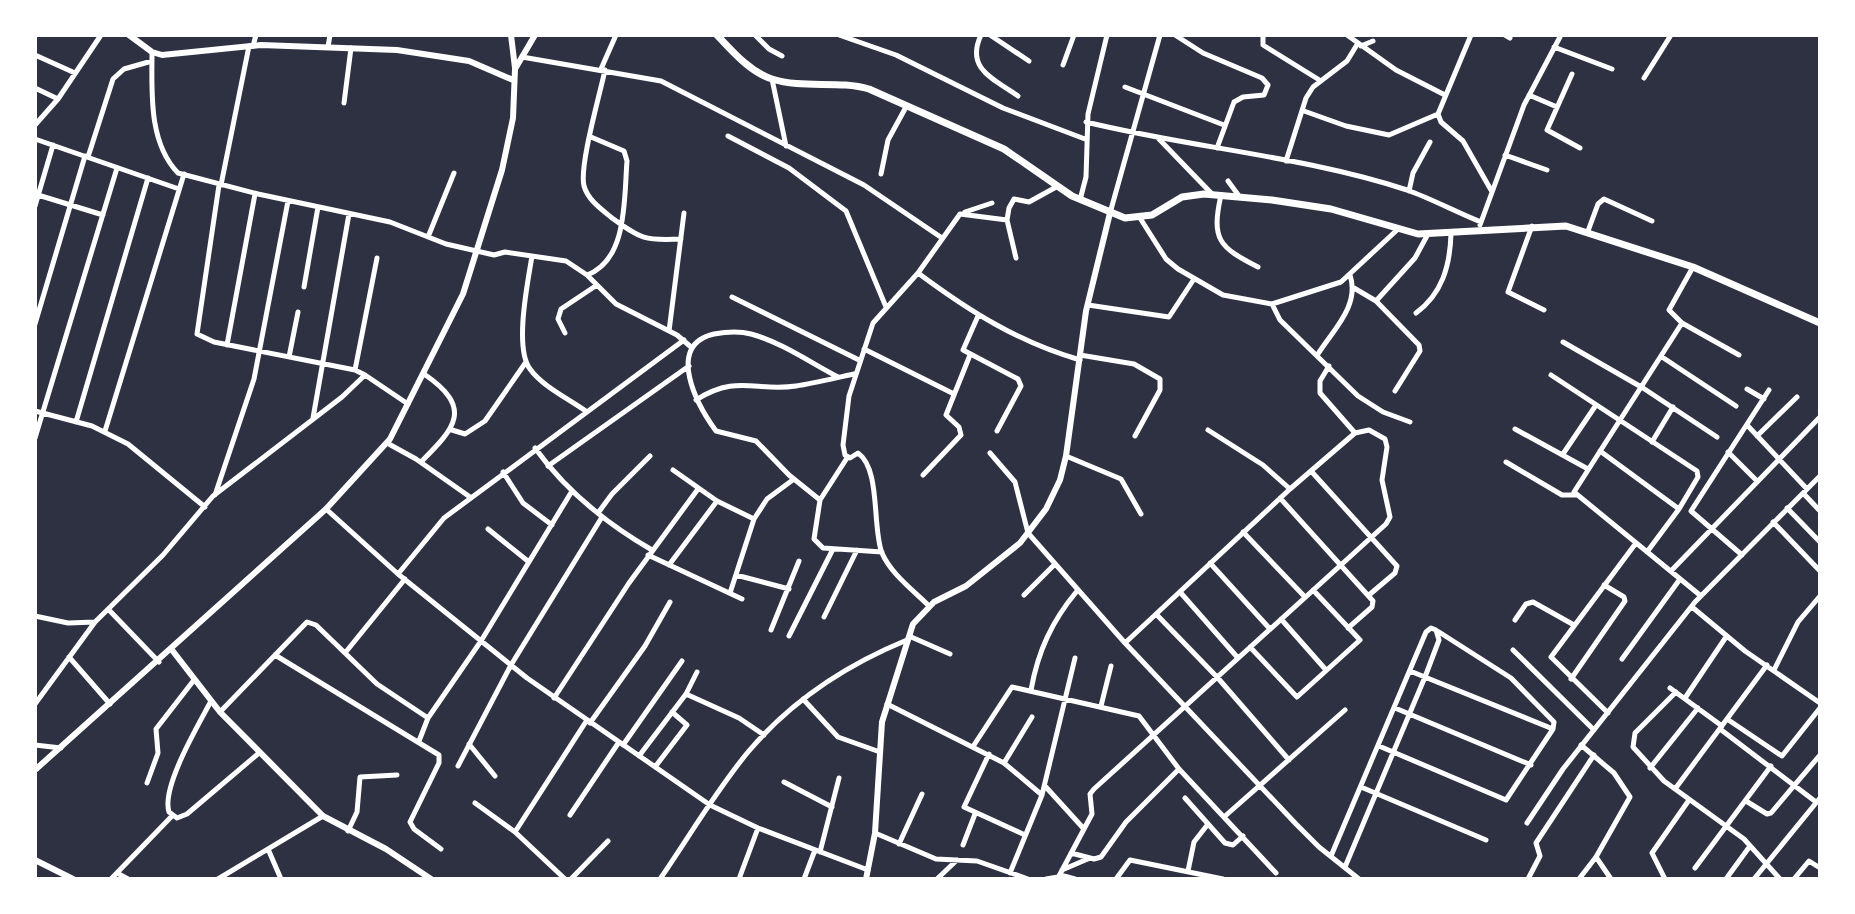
<svg xmlns="http://www.w3.org/2000/svg" width="1855" height="914" viewBox="0 0 1855 914" font-family="Poppins,sans-serif">
	<style>
		.lines { fill: none; stroke-linecap: round; stroke-linejoin: round }
		.minor { stroke: #fff; stroke-width: 5 }
		.tertiary { stroke: #fff; stroke-width: 6 }
		.secondary { stroke: #fff; stroke-width: 7 }
	</style>
	<rect width="100%" height="100%" fill="#2d3142"/>
	<g class="lines">
		<!-- minor -->
		<path class="minor" d="M755 35 769 49 782 56
			M839 35 896 55 1003 108 1085 139
			M981 35C965 69 994 79 1018 96
			M990 35 1029 61
			M1175 35 1203 53 1262 78 1268 85 1264 95 1243 97 1234 102 1217 148
			M1263 35V45L1321 81
			M1347 35 1396 70 1445 95
			M1471 35 1438 114 1441 122 1463 141 1491 190
			M1505 35 1510 38
			M253 46 256 35
			M1361 46 1373 41
			M328 47 330 35
			M1554 47 1612 69
			M152 52C152 91 148 142 178 173L258 194 390 222 446 244 494 255 505 252 566 261 587 275 616 304 677 335 691 347
			M35 55 75 73
			M522 57 661 81 864 185 942 238
			M1063 65 1074 35
			M601 69 616 35
			M605 70C600 94 579 166 584 186 588 200 601 209 612 218 641 239 645 241 681 239
			M1572 74 1547 130 1580 148
			M1644 78 1671 35
			M772 79 786 146
			M1125 87 1224 125
			M35 88 58 99
			M1529 95 1557 107
			M344 103 351 48
			M1304 111 1346 126 1389 135 1438 114
			M1086 122C1192 148 1303 156 1407 190 1432 199 1456 212 1481 222
			M35 125 58 99 101 35
			M728 136 789 168 846 211 886 307
			M1158 138 1213 195
			M35 139 179 189
			M1505 155 1547 170
			M88 157 113 79 124 69 152 61
			M1286 161 1306 98 1313 87 1347 61 1358 43
			M881 174 888 140 906 107
			M1228 181 1239 196
			M219 185 197 334 214 342 355 370
			M221 185 249 46
			M1409 191 1413 173 1430 142
			M38 195 103 215
			M1221 195C1211 240 1219 247 1258 267
			M1080 200 1086 177 1088 114 1107 35
			M35 206 53 145
			M965 212 992 203
			M1110 213 1160 35
			M1140 218 1166 259 1178 269 1223 295 1272 304 1341 282 1397 230
			M1007 220 1016 258
			M1480 225 1524 105 1561 35
			M1532 226 1508 292 1544 310
			M1588 231 1598 204 1604 199 1652 221
			M428 237 454 173
			M532 256C528 281 514 348 530 369 543 387 569 399 587 412
			M1693 267 1669 310 1682 323 1574 492 1701 596
			M918 273C969 311 1018 342 1080 360
			M587 275C628 260 624 197 627 161L624 151 591 137
			M304 287 318 207
			M1354 288 1376 301 1419 345 1420 351 1395 391
			M732 297 859 360
			M1376 301 1415 258 1428 234
			M1272 304 1280 320 1358 396 1383 412 1410 422
			M1088 305 1169 317 1194 279
			M1416 313C1442 294 1450 266 1451 234
			M978 316 963 350 1018 379 1021 386 997 431
			M1682 323 1739 355
			M35 324 85 156
			M669 331 684 213
			M565 333 558 319 561 309 597 285
			M1563 342 1643 388 1717 437
			M227 345 255 194
			M864 349 954 394
			M1318 354C1334 329 1360 305 1350 275
			M1080 355 1134 364 1160 379V390L1135 436
			M289 357 298 312
			M1662 357 1736 406
			M1329 366 1320 381V393L1355 433
			M365 375 355 370 377 258
			M1551 375 1697 471 1698 477 1679 509 1647 552
			M1747 389 1764 399
			M696 400C737 374 755 392 796 386 815 383 835 378 854 374
			M35 411 92 426 128 444 205 507
			M313 418 349 214
			M76 422 148 178
			M1747 425 1807 489
			M1515 429 1588 469
			M452 430 465 434 485 421 526 362
			M1208 430 1263 465 1290 489
			M105 431 184 174
			M1757 436 1797 397
			M35 438 117 168
			M1652 442 1673 407
			M387 443 416 459 470 497
			M535 448C566 491 607 524 652 550
			M1600 451 1679 509
			M1728 452 1757 481
			M990 453 1015 482 1028 533 1125 643 1296 824 1319 847 1359 879
			M1563 454 1596 405
			M1066 456 1121 479 1141 514
			M847 458 820 500 814 539 823 548 882 552
			M421 462C455 428 474 408 424 374
			M1506 462 1562 495H1576
			M548 466 689 366
			M673 470 717 501 754 519
			M1311 471 1397 566 1395 573 1369 595
			M503 472 523 503 552 525
			M923 475 961 435 959 427 946 415 970 355
			M1803 493 1820 511
			M215 495 254 379 288 201
			M1280 498 1373 601 1372 607 1348 628
			M820 500 789 475 756 441 716 431C697 405 665 345 714 334 725 332 740 331 751 334 781 342 811 363 838 377
			M1787 508 1820 542
			M326 509 398 574 527 678 710 805 758 828 868 870
			M598 513 612 494 650 456
			M1773 522 1820 571
			M488 529 529 562
			M1243 532 1305 597
			M648 555 742 599
			M1742 555 1691 511 1769 390
			M1210 563 1270 629
			M669 565 717 501
			M1671 571 1820 417
			M398 574 444 518 684 340
			M736 575 789 589
			M1180 592 1238 658
			M730 593 754 519 767 499 794 479
			M1024 595 1055 564
			M929 606C913 590 891 574 882 553 872 528 881 469 858 453L850 458 845 455 843 445 849 396 873 323 918 273 960 214 1007 220 1009 208 1014 199 1029 202 1058 186
			M1692 607 1745 651 1820 703
			M109 610 159 662
			M1156 614 1217 677 1289 760
			M35 616 68 623 95 622 163 555 213 496 342 397 365 375 408 404
			M824 617 857 550
			M1281 619 1326 670
			M1515 620 1526 604 1533 602 1574 625
			M771 630 799 561
			M789 636 833 549
			M909 636 950 654
			M1250 647 1297 697 1360 640 1313 590
			M1513 650 1594 730
			M345 653 405 579
			M275 655 439 755V763L410 822 414 829 441 849
			M69 657 110 704
			M1622 659 1680 579
			M1774 670 1798 622 1820 596
			M1410 671 1553 729
			M1571 679 1625 601 1624 597 1604 585
			M1670 688 1722 726
			M1031 690C1038 651 1052 621 1077 591
			M1676 692 1635 733 1633 747 1664 781 1744 839 1780 879
			M686 694 739 718 764 735
			M554 698 629 583 698 489
			M1685 698 1726 637
			M803 699 838 737 880 752
			M211 701C199 724 161 787 169 812L177 818 187 814 259 753
			M35 704 95 622
			M887 704 1004 763 1042 795
			M1101 706 1111 666
			M1395 708 1531 765
			M220 712 307 622 316 625 377 684 428 718
			M1608 713 1551 657 1636 543
			M1727 719 1782 756 1820 708
			M590 723 645 646 670 602
			M1720 729 1816 802
			M419 741 428 718 481 641 572 491
			M469 744 495 776
			M35 745 61 748
			M623 745 682 661
			M974 745 1012 687 1139 716 1179 769 1276 873
			M1581 745 1614 773 1630 797 1596 857 1611 879
			M1379 746 1506 800 1553 729 1554 722 1511 678 1439 632
			M989 754 964 807 1025 835
			M639 756 686 694 697 672
			M1004 763 1032 717
			M458 766 511 665 602 517
			M655 767 687 725 672 712
			M1650 768 1698 708
			M784 782 832 807
			M147 783 158 753 156 729 194 680
			M1045 786 1084 829
			M1361 787 1486 840
			M1675 789 1767 665
			M1185 798 1225 843 1233 845 1243 836
			M1746 801 1767 814 1771 813 1820 755
			M475 803 515 832 565 879
			M570 815 619 742
			M1224 817 1345 710
			M1527 823 1563 769 1695 602 1820 476
			M348 831 357 812 360 777 397 775
			M515 832 587 720
			M875 833 936 859 977 861 1028 879
			M899 844 922 794
			M963 845 975 814
			M268 849 281 879
			M820 852 839 778
			M1071 853 1094 859 1101 857 1126 822 1179 769
			M1331 856 1426 632 1431 628 1436 630 1439 640 1425 677 1345 867
			M1695 868 1771 766
			M1062 870 1090 858
			M1188 871 1194 842 1208 824
			M117 873 128 879
			M1010 873 1042 795 1075 658
			M1059 876 1092 814 1090 794 1094 789 1386 524 1390 517 1382 480 1387 447 1385 439 1369 430 1355 433 1290 489 1125 643
			M111 879 172 816
			M218 879 323 816
			M571 879 608 841
			M660 879C689 837 715 792 748 752 791 701 846 665 907 640
			M739 879 758 828
			M804 879 815 850
			M937 879 957 860
			M1046 879 1064 876 1075 879
			M1116 879 1130 860 1223 879
			M1528 879 1540 856 1536 843 1594 755
			M1579 879 1596 857
			M1665 879 1652 853 1689 800
			M1726 879 1750 846
			M1754 879 1820 798
			M1794 879 1809 861 1820 868"/>
		<!-- tertiary -->
		<path class="tertiary" d="M129 35 152 52 162 55 261 45 397 50 469 61 513 80
			M511 35 515 68
			M172 650 220 712 323 816 386 849 431 879
			M35 770 326 509 390 439 463 294 502 170 513 118 515 69 535 35
			M35 860 73 879
			M866 879 875 833 882 722 913 624 934 602 966 586 1020 543 1046 509 1060 480 1066 456 1086 311 1110 213"/>
		<!-- secondary -->
		<path class="secondary" d="M717 35C732 51 750 72 772 79 803 89 838 80 869 89L1004 149 1072 196 1125 218 1152 215 1182 197 1204 194 1272 200 1331 209 1418 234 1566 226 1693 267 1820 323"/>
	</g>
	<!-- border -->
	<rect width="1855" height="914" fill="none" stroke="#ffffff" stroke-width="74"/>
</svg>
